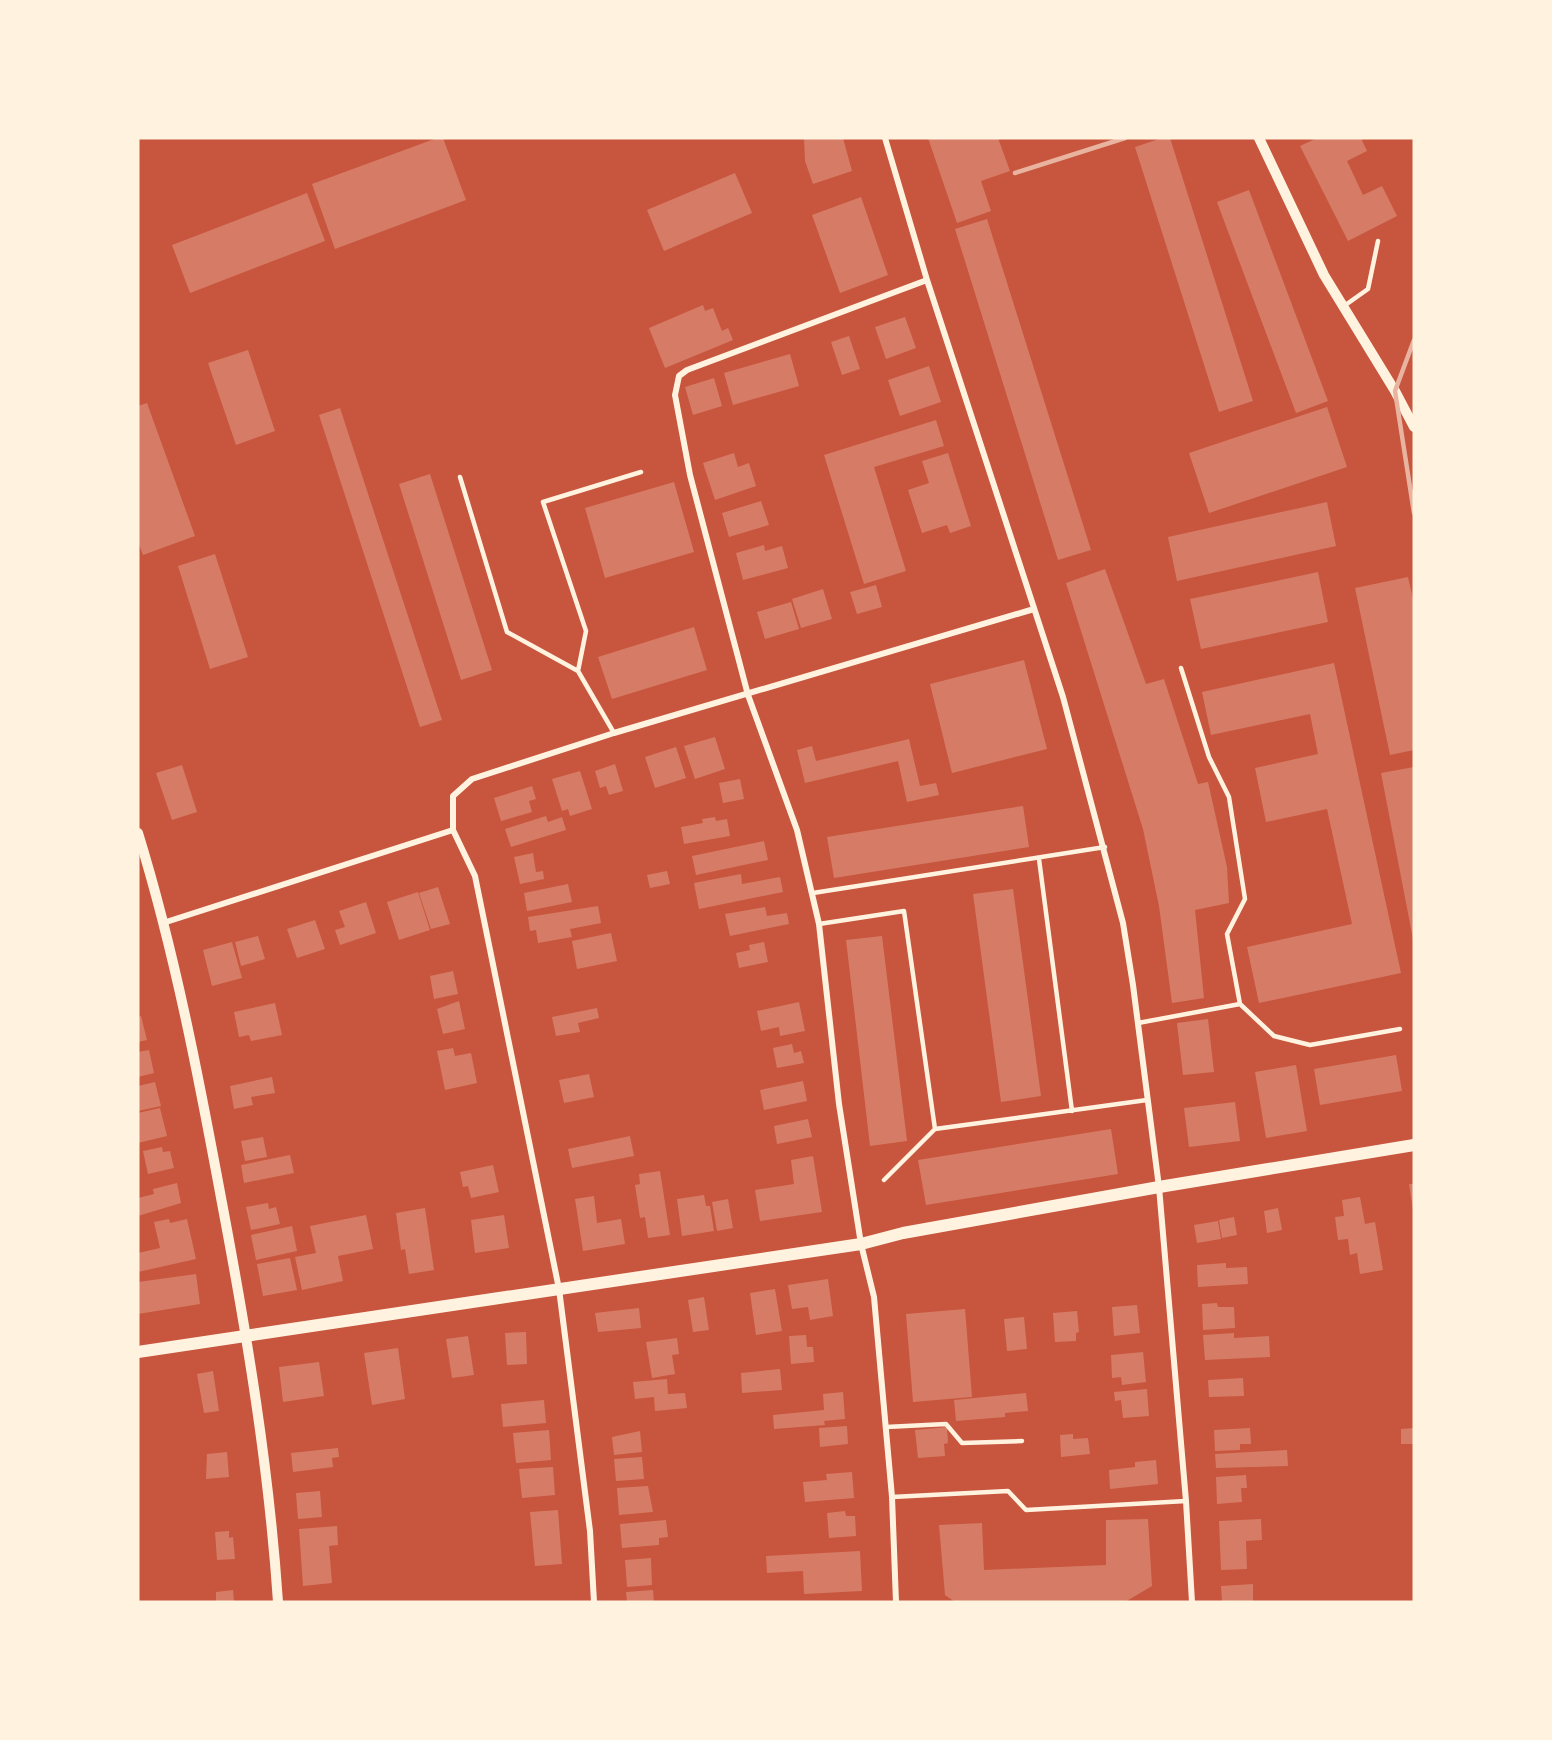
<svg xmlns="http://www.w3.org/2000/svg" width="1552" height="1740" viewBox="0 0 1552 1740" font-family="'Exo 2',sans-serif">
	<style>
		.building { fill: #d67c66 }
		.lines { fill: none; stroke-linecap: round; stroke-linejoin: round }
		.service { stroke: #fff3e0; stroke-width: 4.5 }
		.minor { stroke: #fff3e0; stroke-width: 6 }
		.tertiary { stroke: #fff3e0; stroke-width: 10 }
		.secondary { stroke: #fff3e0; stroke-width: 12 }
		.rail { stroke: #e9b49f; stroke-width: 4.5 }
	</style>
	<rect width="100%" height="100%" fill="#c8553d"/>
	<!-- building -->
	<path class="building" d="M437 138H443L466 200 335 249 312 184Z
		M804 138H843L852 171 813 184 805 161Z
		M928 138H998L1010 171 981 181 991 211 957 223Z
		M1162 138H1170L1253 401 1219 412 1135 147Z
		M1317 138H1361L1367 151 1347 161 1363 195 1382 186 1397 216 1348 241 1300 146Z
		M735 173 752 213 664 251 647 210Z
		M1249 190 1328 401 1296 413 1217 202Z
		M307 193 325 241 190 293 172 245Z
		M861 197 888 275 840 293 812 215Z
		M987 219 1091 550 1058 560 955 229Z
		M703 305 705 311 713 308 722 331 728 328 733 340 665 368 649 328Z
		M905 317 916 348 886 359 875 327Z
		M849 336 860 369 842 375 831 342Z
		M248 350 275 431 236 445 208 363Z
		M790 354 799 386 733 405 724 373Z
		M929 366 941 402 900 416 888 380Z
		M714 378 722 406 693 415 685 387Z
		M147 403 195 536 143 555 138 542V406Z
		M1327 407 1347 467 1209 513 1189 453Z
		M340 408 442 720 420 727 319 415Z
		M936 420 944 446 874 467 906 571 864 584 824 455Z
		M734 453 738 467 749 463 756 486 715 500 703 463Z
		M948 453 971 526 950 533 947 525 922 533 908 490 929 483 922 461Z
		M430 474 492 670 461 680 399 484Z
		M674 482 694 552 605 578 585 508Z
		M761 501 769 525 729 537 722 513Z
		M1327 502 1336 546 1177 581 1168 537Z
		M764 545 765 551 782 546 788 568 743 580 736 553Z
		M215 554 248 657 210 669 178 566Z
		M1105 569 1146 684 1164 679 1198 784 1208 782 1227 867 1229 903 1195 910 1204 998 1172 1003 1159 906 1143 829 1066 583Z
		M1318 572 1328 622 1201 649 1190 599Z
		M1408 577 1414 603V750L1390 755 1355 588Z
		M876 585 882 607 857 614 850 592Z
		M823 589 832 619 801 628 792 599Z
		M791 602 799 629 765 639 757 612Z
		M694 627 707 670 612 699 598 657Z
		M1024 660 1047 749 952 773 930 684Z
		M1334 663 1401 973 1259 1003 1247 947 1352 924 1327 809 1266 822 1255 768 1318 754 1310 714 1211 735 1202 692Z
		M715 737 725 769 695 779 684 746Z
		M909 739 920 786 936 783 939 795 907 802 898 761 805 783 797 750 812 746 816 761Z
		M676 747 686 778 655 788 645 757Z
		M615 764 623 791 609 795 606 786 600 788 595 771Z
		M182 765 197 812 172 820 156 773Z
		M1414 767V939H1413L1381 773Z
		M580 771 592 809 570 816 568 809 562 811 552 779Z
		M740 779 744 799 723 803 719 783Z
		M532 786 536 799 529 801 532 812 501 821 494 798Z
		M1023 806 1029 847 834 878 827 837Z
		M546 816 548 822 562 817 566 830 511 847 505 829Z
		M715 817 716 821 727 819 730 836 684 844 681 827 703 823 702 819Z
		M764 841 768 860 696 875 692 856Z
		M533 853 536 872 543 871 544 879 520 884 514 857Z
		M667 871 670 884 650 888 647 875Z
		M741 874 742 884 780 877 783 892 699 909 694 883Z
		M568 884 572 902 527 911 524 893Z
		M438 887 450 924 431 929 419 893Z
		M1013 889 1041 1096 1001 1102 973 894Z
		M418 892 430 930 399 940 387 902Z
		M366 902 376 933 340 945 335 930 345 927 339 911Z
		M598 906 601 923 570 929 572 937 538 943 536 930 530 931 528 917Z
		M765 907 767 916 787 913 789 924 730 936 725 914Z
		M315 920 325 949 297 958 287 929Z
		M611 933 617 961 577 969 572 941Z
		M258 936 265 959 241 966 235 942Z
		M882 936 907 1141 870 1146 846 940Z
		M232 942 242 978 212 986 203 950Z
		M764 942 768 962 739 968 736 953 750 950 749 945Z
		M453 971 458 994 434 999 430 976Z
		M459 1001 465 1029 443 1034 437 1009Z
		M799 1002 805 1031 780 1036 779 1027 761 1031 757 1011Z
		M275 1003 282 1035 251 1041 249 1035 239 1037 234 1012Z
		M597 1008 599 1018 578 1023 580 1032 556 1036 552 1017Z
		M141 1016 147 1040 138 1042V1017Z
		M1208 1019 1214 1072 1183 1075 1177 1023Z
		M792 1044 794 1053 801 1051 804 1063 777 1068 773 1048Z
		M453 1048 455 1056 471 1053 477 1083 445 1090 437 1051Z
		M149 1050 154 1073 138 1077V1052Z
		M1396 1055 1402 1091 1320 1105 1314 1069Z
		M1296 1065 1307 1131 1266 1138 1255 1072Z
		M589 1074 594 1097 564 1103 559 1080Z
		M272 1077 275 1093 251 1097 253 1105 234 1109 230 1086Z
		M803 1081 807 1101 764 1110 760 1090Z
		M155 1082 161 1106 138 1111V1086Z
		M1235 1102 1240 1141 1189 1147 1184 1108Z
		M160 1108 167 1136 138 1143V1113Z
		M808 1119 812 1137 777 1144 774 1126Z
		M1111 1129 1118 1174 926 1205 918 1160Z
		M630 1136 634 1156 572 1168 568 1149Z
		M263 1137 267 1157 245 1161 241 1141Z
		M162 1147 163 1152 170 1151 174 1168 148 1174 143 1151Z
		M290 1155 294 1173 244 1183 241 1165Z
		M813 1156 822 1212 760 1221 755 1190 794 1184 791 1160Z
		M493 1165 499 1192 471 1198 468 1186 463 1187 460 1172Z
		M660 1171 670 1235 648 1238 645 1217 640 1218 635 1185 640 1184 639 1174Z
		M177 1183 181 1203 138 1216V1198L154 1194 153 1189Z
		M1409 1184H1414V1210H1413Z
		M704 1195 706 1206H710L714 1231 682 1236 677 1199Z
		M594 1196 597 1223 621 1219 625 1244 583 1251 575 1199Z
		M1360 1197 1365 1224 1375 1222 1383 1270 1360 1274 1357 1253 1350 1255 1348 1239 1338 1240 1335 1217 1344 1216 1342 1200Z
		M728 1199 733 1228 717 1231 712 1202Z
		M268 1203 269 1209 276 1207 280 1224 251 1230 246 1207Z
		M425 1208 434 1270 409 1274 405 1249 401 1250 396 1213Z
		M1278 1208 1282 1230 1267 1233 1264 1211Z
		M366 1215 373 1249 338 1256 343 1281 302 1290 295 1257 316 1253 310 1226Z
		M504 1215 509 1248 475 1253 471 1220Z
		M1234 1217 1237 1235 1222 1238 1219 1220Z
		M169 1219 170 1223 187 1219 196 1259 138 1272V1253L160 1248 154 1222Z
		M1218 1221 1221 1239 1197 1243 1194 1225Z
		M292 1226 297 1251 256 1260 251 1235Z
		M290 1258 297 1290 263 1296 257 1264Z
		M1226 1263V1268L1247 1267 1248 1284 1198 1287 1197 1265Z
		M196 1274 200 1304 138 1314V1282Z
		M828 1279 833 1316 810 1320 808 1307 792 1309 788 1285Z
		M775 1289 782 1331 756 1335 750 1293Z
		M704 1297 709 1330 693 1332 688 1300Z
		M1217 1303 1218 1307H1234L1235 1328 1203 1330 1202 1304Z
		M1137 1305 1140 1333 1114 1336 1112 1307Z
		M639 1308 641 1328 598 1332 595 1313Z
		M965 1309 972 1397 913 1402 906 1314Z
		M1077 1311 1079 1332 1076 1333V1341L1055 1342 1053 1313Z
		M1024 1317 1027 1349 1007 1351 1004 1319Z
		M526 1332 527 1364 507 1365 505 1333Z
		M1234 1333V1338L1269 1336 1270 1357 1205 1360 1203 1335Z
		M806 1335 807 1347H813L814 1362 791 1364 789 1336Z
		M468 1336 474 1375 452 1378 446 1339Z
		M677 1338 679 1354 672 1355 675 1374 652 1378 646 1342Z
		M398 1348 405 1399 372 1405 364 1353Z
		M1143 1352 1146 1382 1122 1385 1121 1377 1112 1378 1111 1355Z
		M319 1362 324 1396 283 1402 279 1367Z
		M780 1369 782 1390 742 1393 741 1373Z
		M213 1371 219 1411 204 1413 197 1374Z
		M1243 1378 1244 1396 1209 1397 1208 1380Z
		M667 1379 668 1394 685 1393 687 1408 655 1411 654 1397 635 1399 633 1382Z
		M1147 1389 1149 1416 1123 1418 1121 1400 1115 1401 1114 1392Z
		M843 1392 845 1419 824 1421 825 1425 774 1429 773 1415 824 1410 823 1394Z
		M1026 1393 1028 1411 1005 1413V1417L956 1421 954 1400Z
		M544 1400 546 1423 503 1427 501 1404Z
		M847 1426 848 1444 820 1447 819 1428Z
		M947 1427 948 1443 944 1444 945 1456 918 1458 915 1430Z
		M1250 1428 1251 1444H1240V1450L1215 1451 1214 1430Z
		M1414 1428V1444H1401V1429Z
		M549 1430 551 1460 516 1463 513 1433Z
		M640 1431 642 1452 614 1455 612 1437Z
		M1073 1434V1439L1088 1438 1090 1454 1061 1457 1060 1435Z
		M338 1448 339 1457 332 1458 333 1467 293 1472 291 1453Z
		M1287 1450 1288 1466 1216 1468 1215 1454Z
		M227 1452 229 1477 206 1479 207 1454Z
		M642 1457 644 1479 616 1481 614 1459Z
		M1156 1460 1158 1484 1110 1489 1109 1470 1135 1467V1462Z
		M553 1467 555 1495 522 1498 519 1469Z
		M852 1472 854 1498 805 1502 803 1482 827 1480 826 1474Z
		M1246 1475 1247 1488H1241L1242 1502 1217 1504 1216 1477Z
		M648 1486 653 1512 619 1515 617 1488Z
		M320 1491 322 1517 298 1519 296 1493Z
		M558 1510 562 1564 535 1566 530 1512Z
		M845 1511 846 1516H855L856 1536 829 1538 827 1513Z
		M1148 1519 1152 1586 1125 1602H955L945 1595 939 1525 982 1523 984 1570 1106 1565V1520Z
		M1261 1519 1262 1540 1246 1541 1247 1569 1221 1570 1219 1521Z
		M666 1520 668 1537 659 1538V1545L622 1548 620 1524Z
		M337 1526 338 1545 329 1546 332 1583 303 1586 299 1529Z
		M229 1531V1538L233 1537 235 1559 217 1560 215 1532Z
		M860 1551 862 1591 804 1594 803 1571 767 1573 766 1556Z
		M651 1558 652 1585 627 1587 625 1560Z
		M1253 1584V1602H1222L1221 1586Z
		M233 1590 234 1602H216V1592Z
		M653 1590 654 1602H627L626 1592Z"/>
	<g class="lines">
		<!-- service -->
		<path class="service" d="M1344 306 1368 289 1378 241
			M460 477 507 632 578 671
			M614 733 578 671 586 631 543 502 641 472
			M1039 859 1072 1111
			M813 893 1105 847
			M819 924 904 911 935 1129
			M1240 1004 1274 1036 1310 1045 1400 1029
			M1138 1023 1240 1004 1227 934 1245 899 1229 797 1209 757 1181 668
			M884 1180 935 1129 1147 1100
			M886 1427 946 1424 962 1443 1022 1441
			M892 1497 1008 1491 1026 1510 1186 1501"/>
		<!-- minor -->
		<path class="minor" d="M885 138 927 280 1063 697 1123 923 1133 985 1159 1187 1186 1501 1192 1602
			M453 830 475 876 559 1289 590 1531 594 1602
			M163 923 453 830V796L472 779 614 733 1034 609
			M896 1602 892 1497 874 1297 861 1244 839 1104 819 924 797 830 748 695 690 475 675 395 679 376 687 370 927 280"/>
		<!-- tertiary -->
		<path class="tertiary" d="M1259 138 1324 275 1395 391 1414 427
			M138 833C175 953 199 1079 222 1203 247 1335 269 1468 278 1602"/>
		<!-- secondary -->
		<path class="secondary" d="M138 1352 861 1244 903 1233 1159 1187 1414 1145"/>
		<!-- rail -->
		<path class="rail" d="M1015 173 1125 138
			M1414 340 1395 391 1414 513"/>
	</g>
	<!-- border -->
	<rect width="1552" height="1740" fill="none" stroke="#fff3e0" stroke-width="279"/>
</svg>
